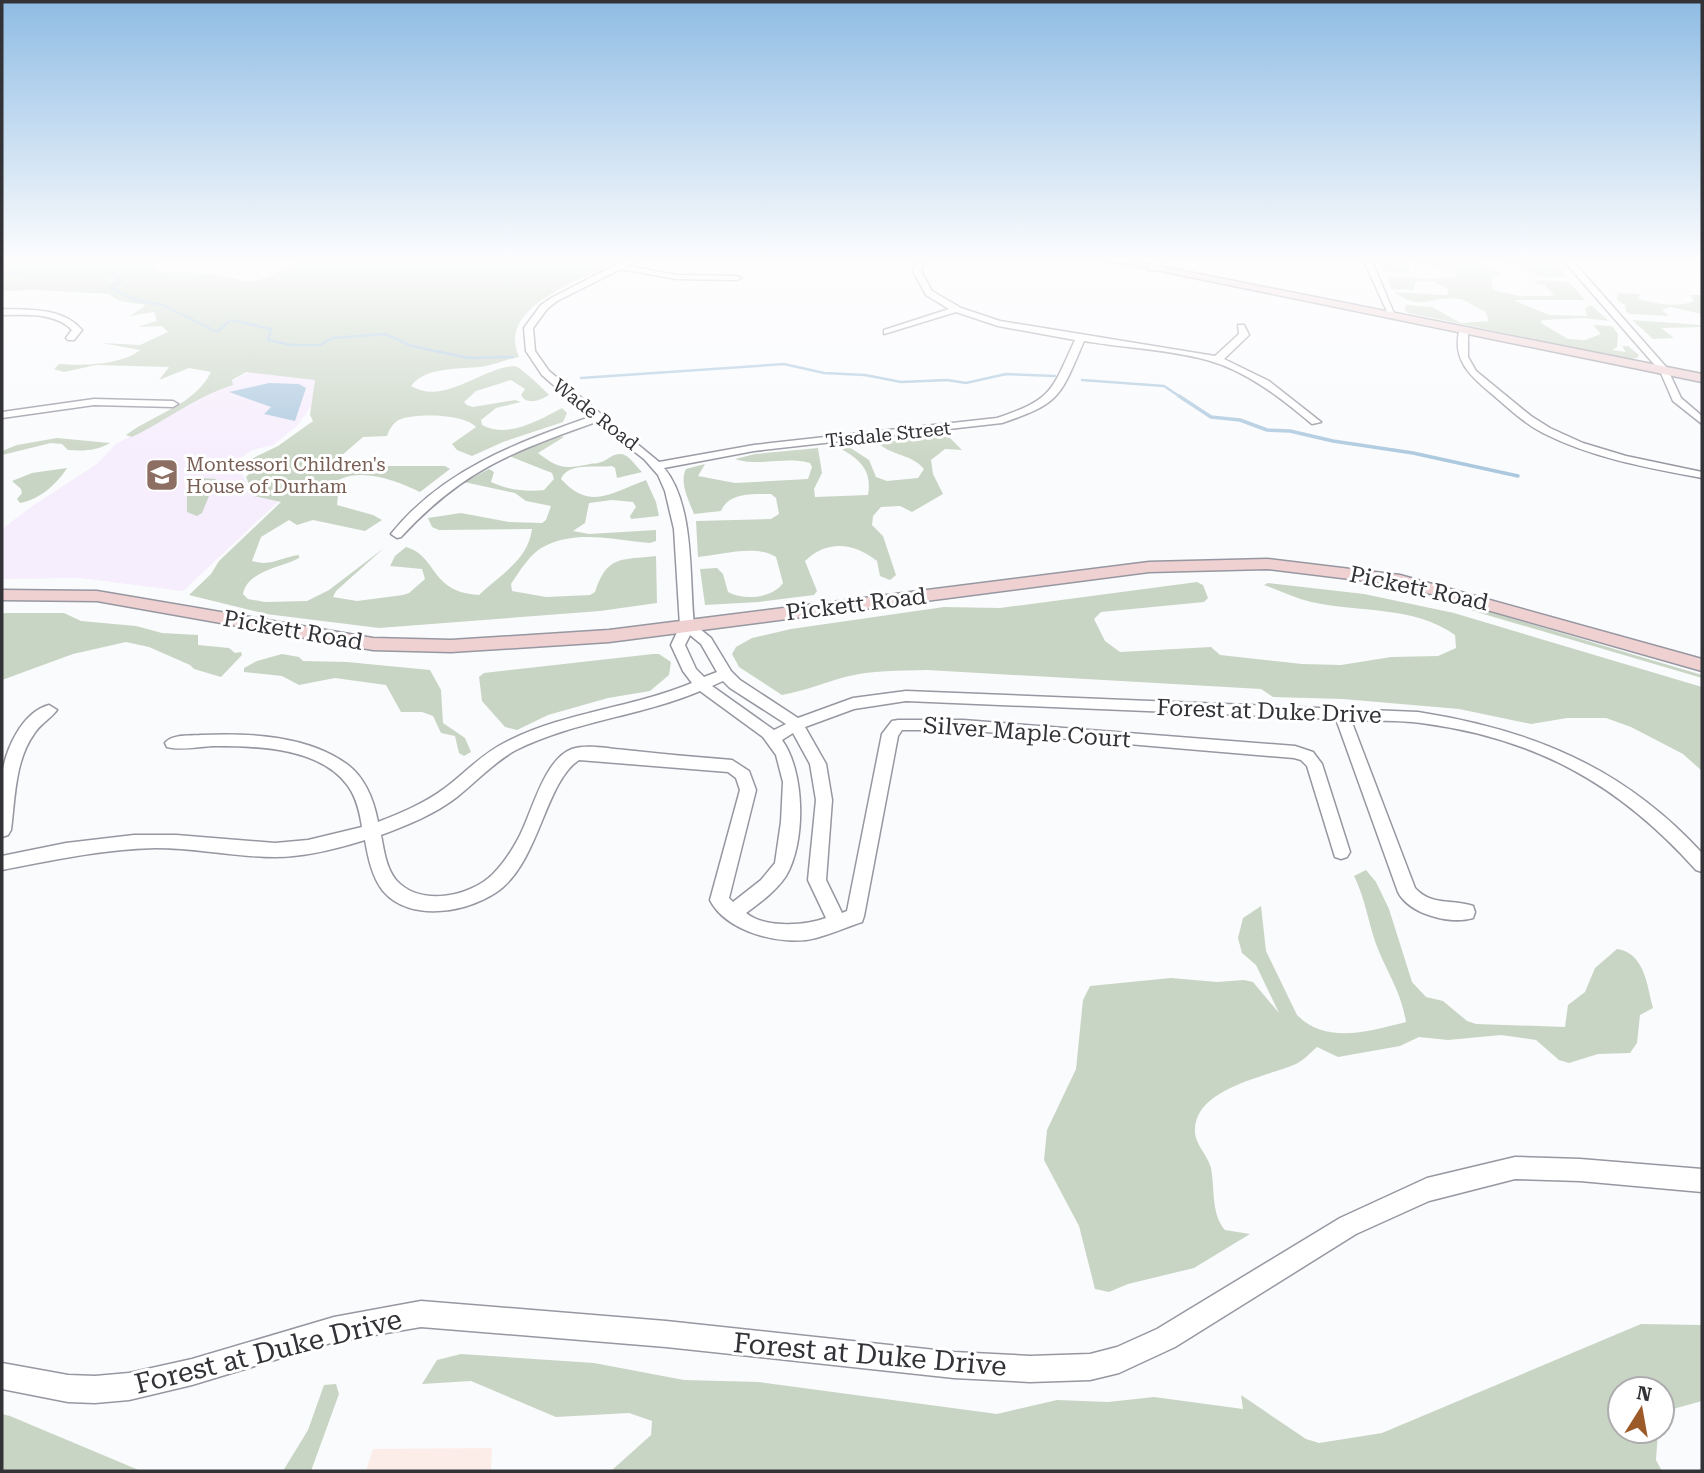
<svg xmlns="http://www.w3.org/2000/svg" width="1704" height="1473" viewBox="0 0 1704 1473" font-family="'Roboto Serif',serif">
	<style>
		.commercial { fill: #fdede8 }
		.education { fill: #f6edfd }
		.green { fill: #c9d5c4 }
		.water { fill: #abc8de }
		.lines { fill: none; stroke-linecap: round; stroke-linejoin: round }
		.stream-far1 { stroke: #abc8de; stroke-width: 2.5 }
		.stream { stroke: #abc8de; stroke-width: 3.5 }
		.street-casing { stroke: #9697a1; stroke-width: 3 }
		.secondary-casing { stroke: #9697a1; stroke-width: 3 }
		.street { fill: #fff; fill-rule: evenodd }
		.secondary { fill: #efd1d2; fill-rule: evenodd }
		.labels { text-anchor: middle; stroke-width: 6; stroke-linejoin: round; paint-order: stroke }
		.far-street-label { font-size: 19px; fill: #323237; stroke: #fff }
		.far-education-label { font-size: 19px; fill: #785e54; stroke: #fff; text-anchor: start }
		.street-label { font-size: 23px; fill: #323237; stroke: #fff }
		.near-street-label { font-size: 28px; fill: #323237; stroke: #fff }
	</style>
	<rect width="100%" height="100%" fill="#fafbfd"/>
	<!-- commercial -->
	<path class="commercial" d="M492 1448 491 1471H366L373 1449Z"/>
	<!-- education -->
	<path class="education" d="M249 372 287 373 317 378 318 397 297 426 273 445 252 450 237 461 251 494 281 499 183 591 80 578 2 579V529L31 507 97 464 116 444Z"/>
	<!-- green -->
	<path class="green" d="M2 259H149L156 262 153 267 159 272 214 274 249 282 266 278 304 259H623C589 278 495 304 519 357 507 359 498 364 486 366 463 370 427 365 411 386 444 406 482 367 515 366 520 367 545 390 549 395 541 400 527 406 521 395L525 389 511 380 476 391 464 402 467 405 473 407 515 400 521 402 496 408 481 420 482 425C508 439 539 420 562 408L567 413 563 422 503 442 472 456 457 450 452 444 476 427C465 414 417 413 401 419 394 421 389 430 387 436L363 437 334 462 350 466H445L450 469 420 492C393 479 350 463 327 489L338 494 337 505 373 515 382 520 365 531 313 520 297 525 289 520 261 537 252 561C271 567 281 557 299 555V558C281 568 248 570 243 594L248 599 265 602 307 601 329 590 384 548 336 591 333 597 357 601 403 595 409 593 425 579 422 569 390 566 395 556 406 547C438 556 429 592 479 595 501 574 528 560 532 529L439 530 432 527 428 518 461 513 509 522 542 523 546 520 551 506 526 501 515 493 464 482 489 469 494 472 491 482C508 490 526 492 544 490L554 479 552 473 509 456 558 436 564 437 538 453C559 469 564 469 590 464 594 463 597 464 601 462 608 460 613 453 621 454 628 454 636 466 642 472L617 478 615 468 612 466C596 468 568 462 561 479 590 511 611 493 646 480L656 502 659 516 631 519 630 516 636 507 633 502 612 500 589 503 585 523 573 531 589 534 656 530V541L650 543C616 540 575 529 543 547 530 554 519 572 511 584L512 591 546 597 590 595 595 592C607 555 621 560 656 556L657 603 600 611 379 628 266 614 189 595 211 574 219 561 281 502 254 496 246 477 252 471 247 461 278 446 313 421 310 415 315 380 246 372 232 380 233 385C195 397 167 420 132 437L126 435C154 414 195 405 211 372L189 368 159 380 169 367 96 365 64 372 54 369 59 364C83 366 121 365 140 350L102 343 140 345 168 332 162 326 137 327 157 321 154 312 130 316 146 305 119 301 109 294 38 290 2 291Z
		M1377 259H1550L1566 276C1558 277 1545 279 1538 275 1522 268 1496 254 1479 262L1503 274 1491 280 1493 290 1520 296H1548L1554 295 1545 286 1532 282 1545 280 1569 282 1585 300H1513L1549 315 1587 316 1585 308 1591 305 1609 321 1584 318 1542 320 1541 323 1568 339 1585 340 1601 334 1593 325 1612 326 1618 334 1617 347 1612 350 1626 352 1622 346H1628L1639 355 1637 358 1629 359 1408 313 1405 310 1406 305 1432 307 1461 323 1489 321 1485 311C1475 308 1468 300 1459 299 1432 294 1423 313 1394 292L1447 295 1449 290 1433 281H1416L1414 290 1391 289 1388 276 1431 279 1457 276 1453 270C1437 269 1426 264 1410 262L1409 273 1384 271Z
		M1618 293 1639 294 1640 296 1637 298C1651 304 1680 308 1694 301L1690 295H1702V314L1670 307 1662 310 1669 316 1630 314 1626 312 1625 305 1617 300Z
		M1632 320 1702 325V327L1661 328 1674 338 1653 339Z
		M939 435 950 438 962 450 945 449 931 460 933 474 943 494 912 512 900 506 881 507 873 516 872 525 883 536 896 575 890 580 880 576 877 561C855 543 827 539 805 561L817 591 814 595 759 602 705 605 700 569 717 568 723 574 728 592C744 601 773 598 783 583L776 557C756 544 720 555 698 557L696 521 771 519 779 514 776 498 771 494C753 494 729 492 721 511L694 514C689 501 679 483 686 469L705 464 698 476 735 483 808 479 812 467 810 463C785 456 759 467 735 459L755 454 818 448 822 473 814 489 815 497 868 495C872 472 862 461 843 450L842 447 846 445 869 460 876 477 887 481 918 478 924 469C912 454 892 456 878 443Z
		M57 438 110 443C96 451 83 451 68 450L62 444 51 443 2 455V451L17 445Z
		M67 468C57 484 39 500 20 503L17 499 22 493 21 489 12 481 32 473Z
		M201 478 216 479 202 513 197 516 187 512V485Z
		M1197 582 1203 585 1208 598 1204 602 1101 612 1094 619 1105 641 1120 652 1211 647 1220 655 1302 664 1341 665 1391 657 1438 656 1456 648 1455 635C1413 605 1359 613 1311 602 1295 598 1280 591 1264 585L1268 583 1364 594 1454 613 1702 687V771L1683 754 1631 727 1606 718H1567L1531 724 1459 709 1343 699 1273 697 1261 689 927 670C899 671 872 670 845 677 824 683 804 691 782 695L739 667 732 654 736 647 752 638 791 629 944 607 1000 608Z
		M1447 599 1702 675V678L1470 610 1449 603Z
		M5 613H64L81 621 136 626 162 633 198 635V645L229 648 235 653 241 652 242 655 221 677 194 669 190 665 149 647 126 642 73 654 2 680V614Z
		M282 654 299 657 303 661 347 662 430 670 441 690 443 723 465 738 471 752 464 756 459 753 455 736 441 733 433 716 422 712H401L386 685 335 678 299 685 282 676 244 672V668L257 661Z
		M653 654H659L671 662 669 675 650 691 608 698 548 715 517 730 505 727 482 701 479 677 484 673Z
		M1366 870 1376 882 1389 909 1412 982 1426 997 1443 1001 1467 1021 1476 1024 1565 1027 1568 1005 1585 992 1595 968 1617 949C1645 953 1647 986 1653 1008L1640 1015 1637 1043 1630 1053 1598 1054 1569 1063 1559 1060 1536 1040 1501 1035 1448 1040 1419 1037 1400 1046 1338 1057 1317 1047C1311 1052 1304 1060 1296 1064 1266 1077 1192 1088 1195 1133 1196 1145 1208 1156 1211 1168 1215 1189 1211 1214 1225 1230L1250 1234 1194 1268 1128 1284 1109 1292 1095 1289 1079 1226 1044 1160 1047 1130 1076 1069 1083 1000 1090 986 1171 978 1217 982 1244 980 1253 982 1279 1013 1256 965 1242 953 1238 938 1243 918 1261 906 1266 951 1297 1015C1327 1045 1369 1031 1406 1022 1401 991 1387 973 1376 944 1368 921 1365 898 1354 876Z
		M1641 1324 1702 1325V1401L1662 1412V1389H1620V1431H1658L1656 1460 1662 1471H611L651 1435 652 1421 629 1413 556 1417 471 1381 422 1384 437 1360 461 1354 594 1363 684 1380 759 1382 997 1414 1057 1400 1108 1402 1154 1397 1243 1409 1241 1395 1306 1439 1319 1443 1382 1433Z
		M336 1384 339 1394 311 1471H283L308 1430 324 1385Z
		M2 1414 10 1416 141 1471H2Z"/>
	<!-- water -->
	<path class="water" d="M269 383 299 384 306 388 295 421 264 414 271 407 229 392Z"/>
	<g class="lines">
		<!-- stream-far1 -->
		<path class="stream-far1" d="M2 275C37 269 92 258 123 280L109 287 135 300 163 305 217 332 231 320 271 329 268 340 291 345H320L333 338 385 334 412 346 468 358 513 357
			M581 378 784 364 824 373 865 375 901 382 947 380 966 383 1006 374 1055 376
			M1082 380 1164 386 1182 398"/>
		<!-- stream -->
		<path class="stream" d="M1179 396 1211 417 1240 420 1267 430 1290 431 1333 441 1413 453 1518 476"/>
		<defs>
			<path id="street" d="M627 259H637L628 266 676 275 737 276 741 278 737 280 676 279 621 269 557 301 547 309 533 328 535 351 549 371 659 462 754 445 997 418C1053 399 1051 392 1075 340L998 326 956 312 884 334V330L949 309 926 295 913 271 918 259H926L921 271 932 291 961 308 1000 321 1215 356 1239 334 1238 325H1244L1249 335 1224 359 1269 381 1321 422 1312 424C1281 398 1247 371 1207 360 1167 349 1125 348 1084 341 1060 397 1061 403 1002 423L754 451 664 468C695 505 689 578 694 624L711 638 731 671 740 680 798 718 853 698 906 691 1418 712C1532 730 1623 767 1702 853V872L1696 870C1619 784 1536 738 1421 723 1398 720 1374 721 1351 720L1415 888C1431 906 1452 899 1473 906L1475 912 1473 918C1450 925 1409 914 1398 892L1336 719 906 701 854 709 805 727 826 764 832 800 826 880 842 913 847 911 882 734 892 721 898 720H963L1295 746 1313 752 1322 764 1350 852 1347 857 1341 859 1335 857 1307 766 1301 760 1294 758 963 730H902L898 736 864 916 862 922C847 927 831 934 816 938 783 947 726 932 710 900L740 790 736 778 728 772 579 760C546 781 540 856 502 888 472 912 411 924 383 891 372 877 368 857 365 840 336 849 305 857 275 857 235 857 196 848 156 848 104 849 53 860 2 870V856L66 843 134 835H176L275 843 308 840 362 827C360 814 357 798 348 786 321 748 259 746 216 746 201 746 182 751 167 747L165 743C172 734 190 736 201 735 248 733 308 735 348 765 366 779 374 801 378 822 401 813 425 803 445 788 465 773 482 754 504 743 563 712 632 708 692 683L683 671 671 645 680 626 674 529 665 491 658 475 644 459 596 422C512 452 464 469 401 537L397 538 391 534C442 470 516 443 590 417L542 375 526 351 524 328 541 305 551 298ZM690 635 701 644 717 672 704 677 696 669 685 645ZM723 681 730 688 786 724 774 730 712 686ZM700 691 763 737 776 755 783 782 781 822 775 863 761 880 733 902 729 898 756 790 749 771 732 760C696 757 661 754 625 750 610 749 587 744 572 749 543 760 532 814 518 839 511 852 503 864 493 874 470 897 420 907 396 880 386 868 384 850 381 835 408 825 435 814 457 797 477 781 494 762 516 750 574 721 641 716 700 691ZM793 733 810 764 816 800 808 880 826 918C805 926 764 928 746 913 761 902 776 891 786 876 806 842 805 772 782 740Z
				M1154 259H1163L1154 270H1148Z
				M1363 259H1371L1396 318 1389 316Z
				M1562 259H1571L1667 368 1681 398 1702 416V424L1673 401 1660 371Z
				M2 309C29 310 62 307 82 330L74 340H68L66 338 72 330C55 312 25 315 2 315Z
				M1460 328 1468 330V357L1476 371 1531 416 1550 428 1583 443 1626 456 1702 472V478C1648 468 1592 458 1543 433 1524 423 1508 408 1492 394 1470 376 1451 359 1460 328Z
				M94 399 173 401 178 404 173 407 94 405 2 418V412Z
				M49 705 57 710C50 719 40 724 34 734 15 760 15 799 11 830L8 835 2 837C2 817 0 795 2 776 5 750 22 712 49 705Z
				M1515 1157 1580 1159 1702 1169V1192L1580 1181 1515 1179 1429 1201 1356 1234 1175 1347 1119 1373 1090 1380 1030 1382 954 1378 666 1347 421 1327 334 1342 192 1385 129 1400 95 1403 68 1402 2 1389V1363L68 1375 95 1376 129 1373 192 1359 334 1317 421 1301 666 1321 954 1352 1030 1356 1090 1354 1117 1347 1157 1329 1340 1218 1427 1178Z"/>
			<path id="secondary" d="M1102 259H1124L1702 374V382Z
				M1267 559 1400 575 1702 659V671L1399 585 1267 569 1149 572 609 642 451 652 373 650 97 601 2 600V590L97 591 373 638 451 640 609 630 1149 562Z"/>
		</defs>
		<!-- street casing -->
		<use href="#street" class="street-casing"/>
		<!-- secondary casing -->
		<use href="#secondary" class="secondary-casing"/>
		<!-- street -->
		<use href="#street" class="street"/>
		<!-- secondary -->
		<use href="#secondary" class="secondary"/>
	</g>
	<!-- sky -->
	<linearGradient id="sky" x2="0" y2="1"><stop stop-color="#8fbce4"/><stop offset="0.56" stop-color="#fdfdfe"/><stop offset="1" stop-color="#fdfdfe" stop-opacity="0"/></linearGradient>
	<rect width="1704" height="465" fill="url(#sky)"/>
	<!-- icons -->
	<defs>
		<symbol id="school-square" viewBox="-11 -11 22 22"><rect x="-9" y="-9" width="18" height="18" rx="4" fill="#8d6e63" stroke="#fff"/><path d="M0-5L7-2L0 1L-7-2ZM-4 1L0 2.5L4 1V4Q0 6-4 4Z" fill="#fff"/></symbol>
	</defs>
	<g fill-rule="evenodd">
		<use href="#school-square" x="143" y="456" width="38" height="38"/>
	</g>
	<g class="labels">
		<!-- far-street labels -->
		<g class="far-street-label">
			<text transform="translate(596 414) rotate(38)" y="7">Wade Road</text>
			<text transform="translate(888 434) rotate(-6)" y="7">Tisdale Street</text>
		</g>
		<!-- far-education labels -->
		<g class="far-education-label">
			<text x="186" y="471">Montessori Children's<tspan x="186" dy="22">House of Durham</tspan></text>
		</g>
		<!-- street labels -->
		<g class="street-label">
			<text transform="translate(1419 588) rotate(12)" y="8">Pickett Road</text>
			<text transform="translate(856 604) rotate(-7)" y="8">Pickett Road</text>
			<text transform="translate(293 630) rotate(10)" y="8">Pickett Road</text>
			<text transform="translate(1269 711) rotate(2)" y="8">Forest at Duke Drive</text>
			<text transform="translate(1027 732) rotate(4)" y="8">Silver Maple Court</text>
		</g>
		<!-- near-street labels -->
		<g class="near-street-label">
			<text transform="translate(268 1351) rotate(-14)" y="10">Forest at Duke Drive</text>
			<text transform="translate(870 1354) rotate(5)" y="10">Forest at Duke Drive</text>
		</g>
	</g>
	<!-- border -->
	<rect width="1704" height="1473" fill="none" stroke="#323237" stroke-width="7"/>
	<!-- north arrow -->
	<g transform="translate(1641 1410) rotate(11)"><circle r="33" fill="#ffffff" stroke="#adadaf" stroke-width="2"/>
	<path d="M0-5L12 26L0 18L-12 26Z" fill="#9d5a29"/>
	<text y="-10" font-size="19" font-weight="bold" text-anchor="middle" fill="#323237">N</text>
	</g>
</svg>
